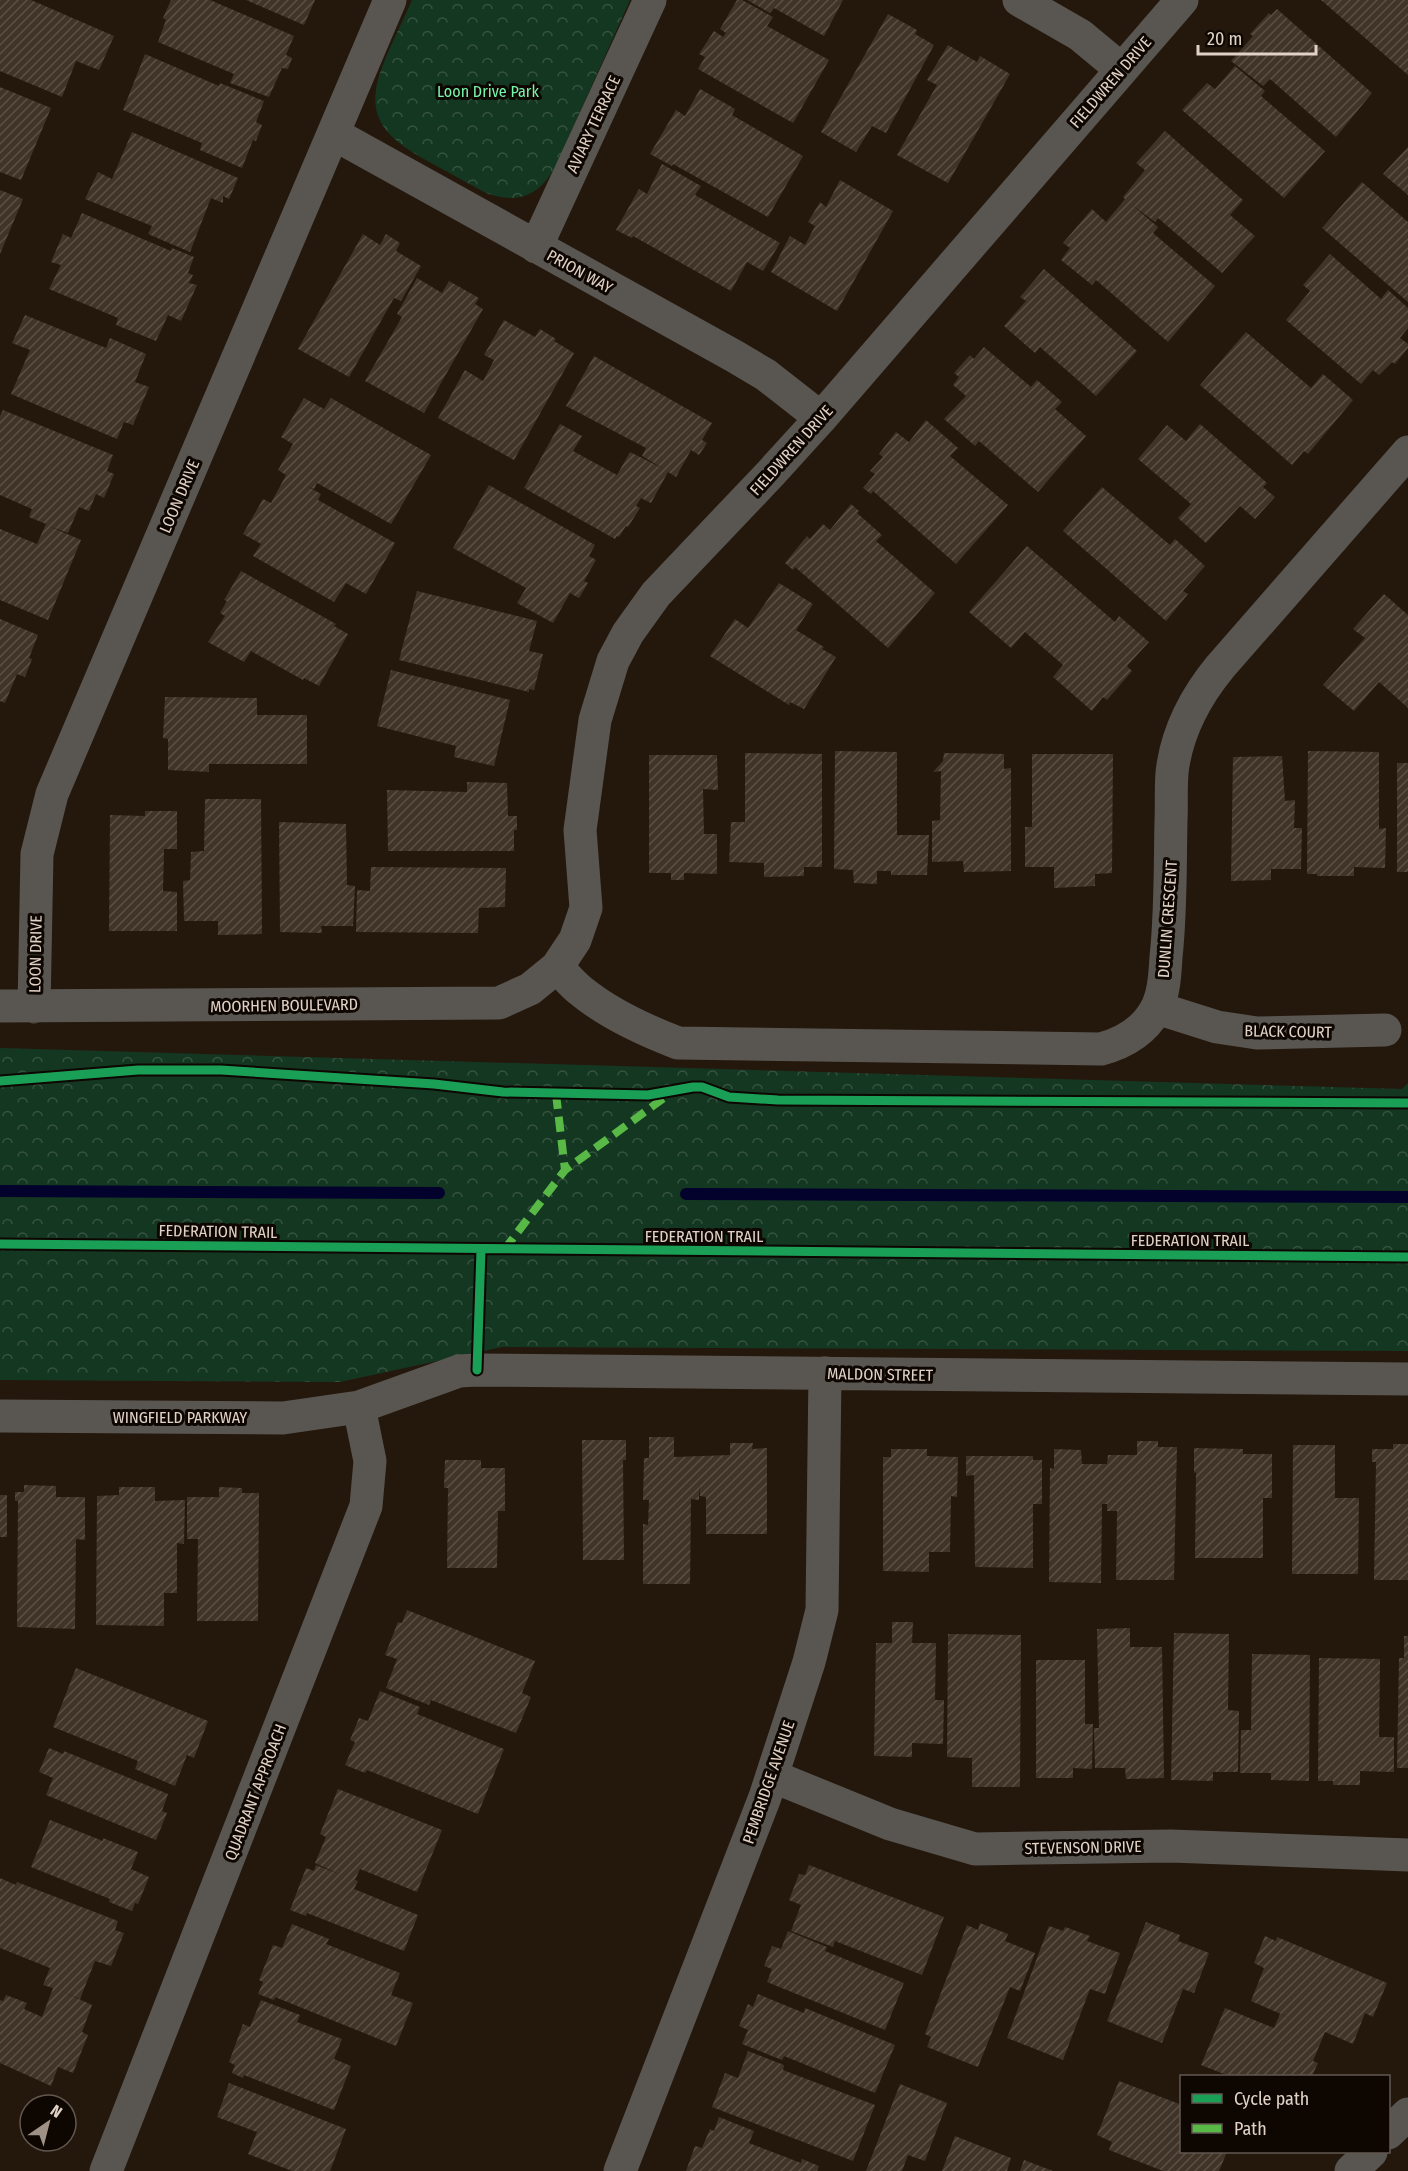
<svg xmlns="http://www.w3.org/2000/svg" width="1408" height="2171" viewBox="0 0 1408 2171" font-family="'Fira Sans Condensed',sans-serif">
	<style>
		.forest { fill: url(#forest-crowns) }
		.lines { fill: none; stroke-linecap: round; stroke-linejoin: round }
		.stream { stroke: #03022d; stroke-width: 12 }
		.building { fill: url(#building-hatch) }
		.minor { stroke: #595651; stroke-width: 33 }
		.quiet { stroke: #58b947; stroke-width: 8; stroke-dasharray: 15 8; stroke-linecap: butt }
		.cycleway-casing { stroke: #0e0601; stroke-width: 13 }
		.cycleway { stroke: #1a9f57; stroke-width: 9 }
		.labels { text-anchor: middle; stroke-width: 6; stroke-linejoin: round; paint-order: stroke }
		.street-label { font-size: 16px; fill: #e1d2c7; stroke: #0e0601 }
		.park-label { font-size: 16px; fill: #76f7ab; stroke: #0e0601 }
	</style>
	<defs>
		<pattern id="forest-crowns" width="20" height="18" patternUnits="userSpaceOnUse" patternTransform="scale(1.5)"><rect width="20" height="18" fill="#143721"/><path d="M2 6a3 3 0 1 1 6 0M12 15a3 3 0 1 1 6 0" fill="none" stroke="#365340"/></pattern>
		<pattern id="building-hatch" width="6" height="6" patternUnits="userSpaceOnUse" patternTransform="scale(1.5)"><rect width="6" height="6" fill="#403327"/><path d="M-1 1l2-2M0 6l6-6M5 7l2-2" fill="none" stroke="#5b5045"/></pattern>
	</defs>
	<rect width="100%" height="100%" fill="#24180d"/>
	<!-- forest -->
	<path class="forest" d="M412 0H630C612 40 594 81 576 121 566 142 558 170 541 186 524 201 506 200 486 193 468 183 451 174 433 164 403 147 370 130 376 90 379 66 402 24 412 0Z
		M0 1048 1402 1089 1408 1083V1351L502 1347 340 1382 0 1380Z"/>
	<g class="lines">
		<!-- stream -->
		<path class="stream" d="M0 1191 439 1193
			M686 1194 1408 1197"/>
	</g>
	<!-- building -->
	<path class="building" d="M0 0H31L114 36 99 70 76 61 62 97 0 71Z
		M171 0H210L294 36 286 55 292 58 288 69 282 68 269 97 230 83 234 74 158 42 166 20 163 18Z
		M246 0H315L304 25Z
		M737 0H742L773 17 767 26 829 60 793 123 698 69 705 57 699 54 714 31 723 37 726 33 720 29Z
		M747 0H843L824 36 774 8 770 13Z
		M1321 0H1408V75Z
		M1277 9 1372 93 1336 137 1270 79 1263 86 1231 61 1253 36 1250 34 1269 13 1271 15Z
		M888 14 917 30 915 34 934 45 886 133 872 126 856 152 821 132Z
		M948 45 977 62 980 56 1010 74 948 183 897 155 937 85 927 80Z
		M145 54 219 86 220 83 264 101 256 122 262 125 256 141 253 140 242 168 200 150 202 143 123 110Z
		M1235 66 1265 91 1261 96 1325 151 1284 198 1182 110 1207 83 1215 89Z
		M0 87 51 108 21 180 0 172Z
		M700 89 735 109 732 115 803 156 768 217 673 164 672 166 650 154 676 110 685 116Z
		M1165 131 1243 200 1230 215 1255 236 1222 273 1158 218 1155 222 1132 205 1158 227 1153 233 1215 286 1168 342 1096 280 1092 285 1061 260 1070 248 1063 243 1092 209 1106 222 1125 199 1123 197 1145 170 1136 163Z
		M132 132 238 178 229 199 223 196V203L211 198 190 252 148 234 152 226 85 199 98 172 112 179Z
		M1408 147V195L1383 174Z
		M662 164 701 186 695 195 780 243 763 271 747 262 731 291 633 236 632 238 616 230 639 189 647 194Z
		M840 180 893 211 837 311 771 272 790 236 805 245 815 226 808 222 820 202 826 207Z
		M1362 182 1408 222V302L1322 228Z
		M0 190 23 199 0 254Z
		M82 213 171 251 172 248 194 257 188 273 193 275 189 283 197 285 181 321 168 315 156 341 116 325 118 318 49 289 61 265 51 262 63 234 71 238Z
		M363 234 380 245 386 234 400 243 396 251 421 266 401 301 394 298 349 377 298 349Z
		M1330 254 1381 299 1388 290 1408 308V328L1400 338 1408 344V348L1395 364 1392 362 1379 375 1373 370 1361 384 1286 320 1310 291 1303 285Z
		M1044 269 1137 351 1096 396 1040 347 1035 353 1004 326 1026 301 1020 297Z
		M417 278 442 293 449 281 479 298 475 304 483 309 424 413 365 381 402 317 397 314Z
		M25 315 106 348 110 338 146 354 135 382 149 387 133 425 124 422 117 439 11 394 30 350 12 343Z
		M504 320 535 337 540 329 556 339 554 341 574 353 514 460 438 418 465 370 483 381 494 360 484 355Z
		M1246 332 1311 388 1323 374 1353 400 1308 454 1304 451 1292 465 1200 385Z
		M984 347 1031 387 1037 380 1062 402 1055 409 1086 436 1038 492 979 441 975 446 944 419 966 396 953 385 959 377 954 373 970 355 974 359Z
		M594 356 712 423 702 440 707 443 699 455 691 450 676 477 668 472 651 503 641 498 636 506 640 508 628 527 626 526 619 537 617 536 615 539 524 488 560 424 582 436 573 451 617 475 630 452 664 469 642 456 646 448 566 406Z
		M304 398 324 409 331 398 431 455 391 524 317 483 314 489 307 486 321 494 318 500 395 543 366 594 346 583 334 602 253 556 261 544 243 534 263 499 271 503 286 475 278 470 293 444 281 437Z
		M3 410 113 455 107 471 114 474 104 498 96 494 89 511 79 507 68 533 49 526 81 540 48 620 0 600V529L37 544 46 524 29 517 32 509 0 495V416Z
		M926 420 958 448 950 456 1008 505 956 564 873 491 871 494 863 488 875 474 870 471 883 457 879 454 896 432 909 442Z
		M1200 424 1267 483 1263 487 1275 497 1255 519 1240 506 1206 543 1178 518 1191 504 1138 459 1167 425 1186 441Z
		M489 485 595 545 589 556 596 560 584 581 588 583 579 598 570 593 553 623 517 603 526 588 453 548Z
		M1102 487 1170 545 1175 539 1205 566 1183 591 1188 594 1166 621 1063 531Z
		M851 504 859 511 857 513 882 535 876 541 935 593 888 648 795 567 793 570 785 563 807 536 810 539 823 524 830 530Z
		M1027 546 1115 622 1119 616 1149 642 1127 666 1132 671 1107 700 1103 697 1092 711 1053 677 1063 665 1025 632 1011 648 969 612Z
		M241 571 336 624 334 626 348 634 319 686 304 678 303 680 251 651 244 662 208 642 225 616 220 613 227 601 224 600Z
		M779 583 813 604 796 630 824 647 822 649 836 657 804 709 790 702 789 705 710 656 735 619 748 628Z
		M417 591 537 621 529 651 543 654 534 690 529 689V692L399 660Z
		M1384 594 1408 615V708L1379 682 1354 711 1323 685 1365 638 1353 629Z
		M0 619 38 635 29 658 32 659 25 677 17 674 5 703 0 701Z
		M391 670 510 700 494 766 454 757 456 746 377 726Z
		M165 697 257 698V715H307V764H209V772L168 770V739L163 738Z
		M835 751 897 752V835H929L927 875H891V871H877V884L854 883 853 870 834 869Z
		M1308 751 1379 752V829L1386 828 1385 868 1354 867V876H1317V874H1307Z
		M745 753 822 754V867H804V876L764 877V863L729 862 731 822H745Z
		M944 753 1004 754V769L1011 768V871L964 872 963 861 932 862V821L940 820 941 771 933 772 943 761Z
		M1032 754H1113L1112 873 1095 874V886L1054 888V867H1025V827H1032Z
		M649 755H717L718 790 703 789 704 834H717V874L684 873V880H671V873H649Z
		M1282 756 1285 801 1295 800 1294 828H1302L1301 869H1271V880L1231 881 1233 757Z
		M1397 763H1408V872H1397Z
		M467 782 507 783 508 816H517V830H514V851H388L387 790 467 792Z
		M205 799H261L262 934 218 935V921H184L183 881 190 880 191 852 204 851Z
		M145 811H177V849H164L163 891 177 892V931H109L110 815 145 816Z
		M279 822 346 824 347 885 355 886 353 926H321L322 933 280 932Z
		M371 867 506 868 505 907 479 908 478 933 356 932 357 890 370 891Z
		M649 1437H674V1457L730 1455V1443H753L752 1449 767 1448V1534H706V1497L700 1496 699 1486V1500L691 1499 690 1584H643V1524L648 1525 649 1500H643L644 1458H649Z
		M582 1440H626V1460H623L624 1560H583Z
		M1137 1441H1158V1447H1177L1174 1580H1116L1117 1511H1107V1504H1102L1101 1583 1049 1582 1050 1468 1054 1469V1449L1081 1450 1082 1464H1107L1108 1455H1137Z
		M1393 1444H1408V1580H1374L1376 1462H1372V1449H1393Z
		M1293 1445H1335V1498H1359L1358 1574H1292Z
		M1194 1448 1243 1449V1454H1272V1498H1263V1558H1195L1196 1472 1194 1473Z
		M891 1449H927V1456L958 1457 957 1497 951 1496 950 1552H929V1572L883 1571V1457H891Z
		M966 1456H1033V1460H1042V1504H1033V1568L975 1567 974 1475 966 1476Z
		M445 1460H481V1468H505V1511H498L497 1568H447L448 1488H444Z
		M24 1485 56 1486V1497H85V1540L76 1539 75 1629 17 1627 18 1501H15V1492H24Z
		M119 1487H155V1501L185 1500 184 1544 177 1543V1593H164V1626L96 1625 97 1496 119 1495Z
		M219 1487 242 1488V1493H259L258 1621H197L198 1539H187V1497H219Z
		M0 1495H7V1537H0Z
		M407 1610 535 1661 522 1693 531 1697 516 1733 431 1700 429 1705 386 1688 397 1659 385 1655 398 1622 402 1623Z
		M892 1622H913L912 1643H936L935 1700H944L943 1744 912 1743V1757L874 1756 876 1643H892Z
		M1130 1628V1647H1162L1164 1778 1126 1779 1125 1768H1095L1094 1728H1099L1097 1629Z
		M1174 1633 1229 1634 1228 1710 1239 1711 1238 1772H1213V1781L1171 1780Z
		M948 1634 1021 1635 1020 1787H972V1758L947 1757Z
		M1404 1636H1408V1768H1397L1399 1658H1404Z
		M1252 1654 1310 1655 1309 1781 1271 1780V1773H1240L1241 1730H1251Z
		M1319 1658 1380 1659 1379 1737H1394V1772L1360 1771V1785H1333V1781H1318Z
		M1036 1660H1085V1724H1093L1092 1769 1073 1768V1778H1036Z
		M76 1668 208 1721 194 1758 187 1755 175 1786 135 1769 138 1761 53 1727Z
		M380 1691 420 1707 417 1714 504 1749 478 1814 367 1770 365 1773 345 1765 355 1742 350 1740 359 1718 368 1721Z
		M49 1748 63 1754 64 1751 168 1794 162 1811 167 1813 156 1840 46 1795 53 1778 39 1772Z
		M338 1789 442 1830 417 1892 360 1869 355 1880 358 1881 354 1889 418 1915 404 1951 307 1913 306 1916 290 1910 306 1868 314 1871 316 1865 339 1874 315 1863 326 1837 320 1834Z
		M50 1820 103 1841V1838L138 1852 131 1869 149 1877 138 1904 135 1903 132 1911 109 1902 110 1899 31 1867Z
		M809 1865 944 1917 922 1975 835 1941 833 1947 791 1931 801 1905 789 1900 799 1874 805 1875Z
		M0 1878 16 1885 17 1882 118 1921 115 1930 124 1933 111 1966 95 1961 80 1999 59 1990 92 2005 82 2032 88 2035 73 2073 58 2067 51 2086 0 2063V2000L3 2001 6 1995 27 2003 24 2009 42 2017 53 1988 43 1985 50 1968 0 1948Z
		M1146 1922 1180 1935 1178 1941 1209 1953 1194 1993 1183 1989 1162 2043 1107 2021Z
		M980 1923 1008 1934 1005 1941 1035 1953 1020 1991 1010 1987 978 2067 927 2047 931 2037 925 2034 967 1925 978 1930Z
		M292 1924 329 1939 326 1944 400 1973 391 1995 413 2003 396 2046 275 1997 274 2000 258 1994 263 1982 259 1980 273 1945 282 1948Z
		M1049 1926 1063 1931 1065 1927 1090 1936 1087 1941 1120 1953 1105 1994 1090 1989 1063 2060 1007 2038Z
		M788 1931 827 1947 825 1951 904 1983 885 2030 767 1982 772 1969 764 1966 772 1946 781 1949Z
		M1265 1936 1276 1941 1277 1937 1387 1983 1373 2017 1365 2013 1353 2044 1325 2032 1313 2061 1318 2063 1312 2076H1229L1201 2065 1225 2008 1274 2028 1280 2014 1290 2018 1251 2001 1264 1968 1254 1963Z
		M758 1994 804 2013 805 2008 895 2045 875 2093 784 2056 782 2060 742 2044 748 2030 739 2026 748 2004 753 2007Z
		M261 2000 300 2015 297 2022 342 2039 334 2059 351 2066 334 2110 244 2075 243 2078 232 2073 235 2065 229 2062 243 2024 250 2027Z
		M748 2051 784 2065 783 2070 875 2105 853 2161 712 2107 725 2073 738 2078Z
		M1119 2081 1182 2105V2152H1227L1219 2171H1163L1109 2150 1112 2142 1097 2135Z
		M229 2083 346 2129 330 2171H292L248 2154 257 2132 217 2117Z
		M900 2084 947 2103 925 2161 908 2155 902 2171H866Z
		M719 2117 754 2131 749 2143 801 2163 802 2159 819 2166 817 2171H686L695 2146 702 2148 710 2129 714 2131Z
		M955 2136 1011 2158 1007 2171H942Z
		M1024 2160 1053 2171H1020Z"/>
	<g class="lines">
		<!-- minor -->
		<path class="minor" d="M1019 0 1080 35 1121 69
			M334 134 734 356 766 375 821 418
			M536 247 650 0
			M557 967C565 975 572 984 581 991 609 1014 644 1030 678 1043L1101 1049C1123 1043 1143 1032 1155 1011 1164 996 1165 974 1166 957 1171 912 1170 866 1171 820 1172 802 1170 782 1173 765 1179 728 1197 695 1220 667L1408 452
			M0 1006 499 1003 530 989 557 967 575 940 586 908 580 830 595 720 613 661 628 633 656 594 771 473 821 418 1182 0
			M34 1007 37 854 52 794 390 0
			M1157 1008 1217 1027 1257 1033 1385 1030
			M0 1416 283 1418 359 1407 459 1371 477 1370 1408 1379
			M772 1776 890 1824 975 1849 1171 1846 1408 1855
			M1388 2133 1408 2114
			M106 2171 366 1506 370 1461 359 1407
			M620 2171 765 1797 809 1662 822 1610 825 1373
			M1351 2171 1371 2152"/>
		<!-- quiet -->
		<path class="quiet" d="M556 1094 565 1170
			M504 1250 565 1170 668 1095"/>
		<defs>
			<path id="cycleway" d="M0 1081 138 1070H221L434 1084 503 1092 648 1095 693 1087H702L729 1097 778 1100 1408 1103
				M0 1244 1408 1257
				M477 1370 481 1250"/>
		</defs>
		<!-- cycleway casing -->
		<use href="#cycleway" class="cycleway-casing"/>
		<!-- cycleway -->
		<use href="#cycleway" class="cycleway"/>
	</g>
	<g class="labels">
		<!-- street labels -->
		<g class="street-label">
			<text transform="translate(1110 82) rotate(-49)" y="6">FIELDWREN DRIVE</text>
			<text transform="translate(593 124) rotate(-65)" y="6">AVIARY TERRACE</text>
			<text transform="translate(580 271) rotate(29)" y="6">PRION WAY</text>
			<text transform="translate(791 450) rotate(-48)" y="6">FIELDWREN DRIVE</text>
			<text transform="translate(179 496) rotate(-67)" y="6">LOON DRIVE</text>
			<text transform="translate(1167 919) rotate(-86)" y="6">DUNLIN CRESCENT</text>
			<text transform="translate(35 954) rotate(-89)" y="6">LOON DRIVE</text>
			<text transform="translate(284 1005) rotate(-1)" y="6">MOORHEN BOULEVARD</text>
			<text transform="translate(1288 1031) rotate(1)" y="6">BLACK COURT</text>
			<text transform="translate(218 1231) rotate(1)" y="6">FEDERATION TRAIL</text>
			<text x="704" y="1242">FEDERATION TRAIL</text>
			<text x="1190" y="1246">FEDERATION TRAIL</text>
			<text transform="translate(880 1374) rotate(1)" y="6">MALDON STREET</text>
			<text x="180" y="1423">WINGFIELD PARKWAY</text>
			<text transform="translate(768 1782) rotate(-71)" y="6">PEMBRIDGE AVENUE</text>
			<text transform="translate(255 1792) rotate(-69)" y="6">QUADRANT APPROACH</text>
			<text transform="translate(1083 1847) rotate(-1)" y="6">STEVENSON DRIVE</text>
		</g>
		<!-- park labels -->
		<g class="park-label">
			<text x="488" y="97">Loon Drive Park</text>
		</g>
	</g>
	<!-- legend -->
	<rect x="1180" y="2075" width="210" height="78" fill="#0e0601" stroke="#625850" stroke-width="1.5"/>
	<rect x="1192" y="2094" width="30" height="9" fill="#1a9f57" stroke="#625850" stroke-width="1.5"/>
	<text x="1234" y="2105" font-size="18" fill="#e1d2c7">Cycle path</text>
	<rect x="1192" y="2124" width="30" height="9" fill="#58b947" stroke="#625850" stroke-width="1.5"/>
	<text x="1234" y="2135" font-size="18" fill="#e1d2c7">Path</text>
	<!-- north arrow -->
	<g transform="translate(48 2123) rotate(35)"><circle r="28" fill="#0e0601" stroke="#625850" stroke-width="1.5"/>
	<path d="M0-4.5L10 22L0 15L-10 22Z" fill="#9f9186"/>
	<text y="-9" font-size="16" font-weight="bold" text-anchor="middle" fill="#e1d2c7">N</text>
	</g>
	<!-- scale -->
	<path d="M1198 45v9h118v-9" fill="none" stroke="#e1d2c7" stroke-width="3"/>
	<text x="1207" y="45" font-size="18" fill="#e1d2c7" stroke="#0e0601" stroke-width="4.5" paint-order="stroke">20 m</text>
</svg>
